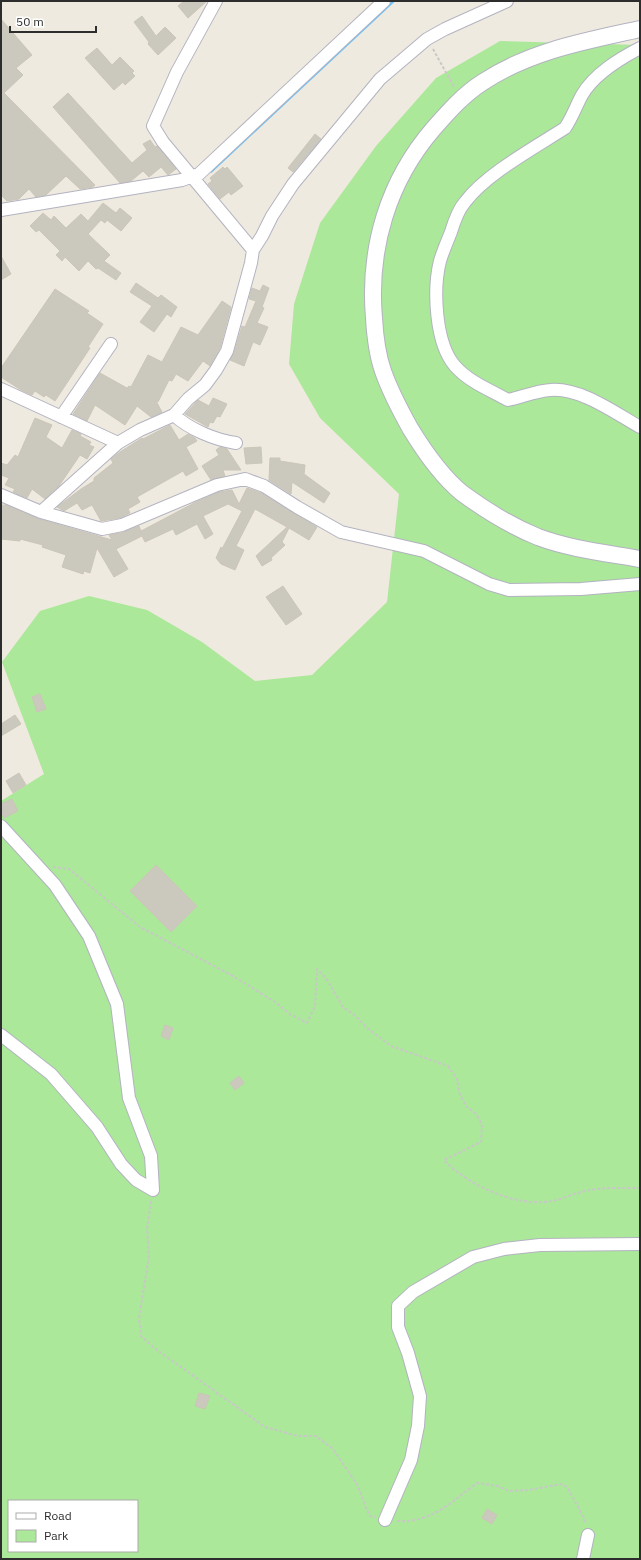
<svg xmlns="http://www.w3.org/2000/svg" width="641" height="1560" viewBox="0 0 641 1560" font-family="'IBM Plex Sans',sans-serif">
	<style>
		.green { fill: #abe899; fill-rule: evenodd }
		.lines { fill: none; stroke-linecap: round; stroke-linejoin: round }
		.stream { stroke: #6cc3f7; stroke-width: 3.5 }
		.building { fill: #cbc8bd; stroke: #cbc6b8 }
		.minor-casing { stroke: #b3b3c1; stroke-width: 14 }
		.tertiary-casing { stroke: #b3b3c1; stroke-width: 18 }
		.path { stroke: #c8c8c8; stroke-width: 2; stroke-dasharray: 3 2; stroke-linecap: butt }
		.minor { stroke: #fff; stroke-width: 12 }
		.tertiary { stroke: #fff; stroke-width: 16 }
	</style>
	<rect width="100%" height="100%" fill="#efeadf"/>
	<!-- green -->
	<path class="green" d="M500 41 640 45V1559H1V801L44 774 2 662 40 611 89 596 147 610 202 642 255 681 312 675 387 602 399 494 320 418 289 364 294 304 320 223 376 146 436 78ZM9 1501H137V1551H9Z"/>
	<g class="lines">
		<!-- stream -->
		<path class="stream" d="M211 171 393 1"/>
	</g>
	<!-- building -->
	<path class="building" d="M184 1H207L188 18 178 6Z
		M142 16 156 36 165 27 176 38 158 55 148 44 149 42 134 22Z
		M1 19 32 55 16 68 23 75 4 93 95 185 93 187 80 189 66 176 46 195 36 197 29 189 19 199 7 201 1 195Z
		M97 48 112 65 120 57 134 71 132 73 135 76 125 85 123 82 114 90 85 58Z
		M68 93 132 163 147 150 143 144 150 140 155 147 157 146 176 169 168 175 161 167 149 177 143 171 131 181 120 183 53 107Z
		M315 134 321 139 293 172 288 168Z
		M223 167 225 169 227 167 243 186 231 195 229 192 220 199 208 184 212 181 210 178Z
		M103 203 116 213 120 208 132 218 121 231 107 220 105 223 101 220 88 234 110 255 104 261 121 273 116 280 98 268 96 269 88 261 79 271 65 257 62 261 56 255 60 251 39 230 36 232 30 226 43 213 51 220 54 216 66 228 81 214 88 221Z
		M1 256 11 274 1 280Z
		M136 283 158 298 161 295 177 307 171 317 167 314 154 332 140 322 152 306 130 292Z
		M263 285 269 288 262 307 264 308 257 323 268 327 260 345 253 342 244 366 230 360 234 353 242 326 245 327 256 301 249 299 252 288 260 291Z
		M55 289 89 311 87 313 103 324 88 347 90 348 55 401 46 395 44 397 35 391 32 395 21 390 1 377V368Z
		M222 301 231 307 220 348 210 366 203 361 188 381 176 374 172 381 169 380 158 402 156 401 162 412 151 417 137 406 125 425 95 405 87 421 73 414 100 373 127 388 129 386 131 387 148 355 162 362 181 327 198 335Z
		M213 398 227 404 220 417 217 416 213 423 210 422 208 427 185 414 198 400 209 406Z
		M35 418 52 425 46 437 62 448 72 430 81 434 80 436 91 442 89 445 94 447 87 459 80 455 59 486 45 499 32 489 27 498 13 492 15 489 5 485 9 478 1 475V463L7 465 15 455 18 457Z
		M170 425 179 440 188 434 195 438 197 441 186 447 198 469 186 476 183 471 137 497 140 502 128 509 130 513 120 518 101 521 92 505 82 510 77 503 64 511 57 507 81 489 94 481V478L113 463 111 459 120 452 142 438 143 439Z
		M220 447 227 449 241 470H223L225 476 211 480 202 466 219 455 216 450Z
		M261 447 262 463 246 464 244 448Z
		M270 458H280V461L305 465 304 474 330 493 324 503 292 482 291 494 269 480Z
		M247 488 261 493 317 527 309 540 289 528 282 542 285 545 271 558 272 560 262 566 256 556 287 527 255 509 236 546 244 550 235 570 221 564 216 558 221 547 222 549 242 511 228 504 203 516 213 534 205 539 197 524 176 535 173 529 145 542 142 536 116 549 128 569 114 577 97 548 90 573 84 571 83 574 62 567 66 555 42 547 43 545 20 539V541L1 539V505H6L39 519 112 540 109 535 124 532 139 526 141 531 196 502 219 492 232 490 239 504Z
		M283 586 302 614 286 625 266 597Z
		M40 694 46 709 37 712 32 697Z
		M15 715 21 724 1 736V724Z
		M19 773 26 785 13 793 6 781Z
		M12 799 18 811 4 818 1 812V804Z
		M156 865 197 906 171 932 130 891Z
		M165 1025 173 1028 169 1040 161 1036Z
		M239 1076 244 1083 235 1090 230 1083Z
		M199 1393 210 1396 205 1409 195 1406Z
		M487 1509 497 1515 492 1524 482 1518Z"/>
	<g class="lines">
		<defs>
			<path id="minor" d="M216 1 177 72 153 126 163 142 253 250
				M640 48C619 59 594 74 582 95 576 106 572 118 565 128 534 148 486 174 465 202 458 210 454 222 451 232 447 242 443 251 440 261 433 289 435 343 455 366 469 382 490 390 508 400 522 397 536 391 550 390 580 387 615 413 640 427
				M1 210 182 180 199 174 384 1
				M1 389 118 443
				M174 415C189 429 215 440 236 443
				M61 417 111 344
				M1 495 41 512 102 529 122 525 217 485 245 479 264 486 297 507 341 532 424 551 489 584 509 590 581 589 640 584
				M41 512 118 443 140 430 174 415 188 399 205 385 216 370 227 351 251 263 253 250 262 236 272 216 293 184 380 79 427 39 445 29 507 1
				M1 826 55 885 89 936 117 1004 129 1098 151 1156 153 1190
				M1 1035 51 1074 97 1127 121 1164 136 1180 153 1190
				M385 1520 411 1460 418 1426 420 1396 408 1353 398 1327V1306L413 1292 473 1257 504 1249 540 1245 640 1244
				M583 1559 588 1535"/>
			<path id="tertiary" d="M640 29C585 41 530 51 483 82 464 94 449 111 434 128 388 181 368 248 374 318 375 335 377 354 383 371 390 391 400 410 410 428 424 451 441 476 462 493 485 510 511 526 538 537 570 549 606 553 640 559"/>
		</defs>
		<!-- minor casing -->
		<use href="#minor" class="minor-casing"/>
		<!-- tertiary casing -->
		<use href="#tertiary" class="tertiary-casing"/>
		<!-- path -->
		<path class="path" d="M433 49 454 87
			M53 867 69 869 140 927 233 976 275 1002 290 1014 307 1023 315 1006 317 969 326 978 343 1007 356 1016 367 1028 391 1046 448 1066 457 1079 460 1095 467 1107 476 1114 482 1124 481 1142 444 1160C467 1184 509 1204 543 1202 557 1202 571 1194 585 1191 602 1187 622 1188 640 1188
			M151 1201 147 1229 149 1256 139 1318 141 1336 157 1350 265 1427 298 1436H316L333 1449 358 1486 366 1508 370 1516 375 1517
			M397 1521C432 1523 451 1502 477 1483L497 1486 509 1491 529 1490 561 1484 567 1487 583 1516 585 1524"/>
		<!-- minor -->
		<use href="#minor" class="minor"/>
		<!-- tertiary -->
		<use href="#tertiary" class="tertiary"/>
	</g>
	<!-- border -->
	<rect width="641" height="1560" fill="none" stroke="#2d2d2d" stroke-width="4"/>
	<!-- legend -->
	<rect x="8" y="1500" width="130" height="52" fill="#ffffff" stroke="#ababab"/>
	<rect x="16" y="1513" width="20" height="6" fill="#ffffff" stroke="#ababab"/>
	<text x="44" y="1520" font-size="12" fill="#2d2d2d">Road</text>
	<rect x="16" y="1530" width="20" height="12" fill="#abe899" stroke="#ababab"/>
	<text x="44" y="1540" font-size="12" fill="#2d2d2d">Park</text>
	<!-- scale -->
	<path d="M10 26v6h86v-6" fill="none" stroke="#2d2d2d" stroke-width="2"/>
	<text x="16" y="26" font-size="12" fill="#2d2d2d" stroke="#ffffff" stroke-width="3" paint-order="stroke">50 m</text>
</svg>
